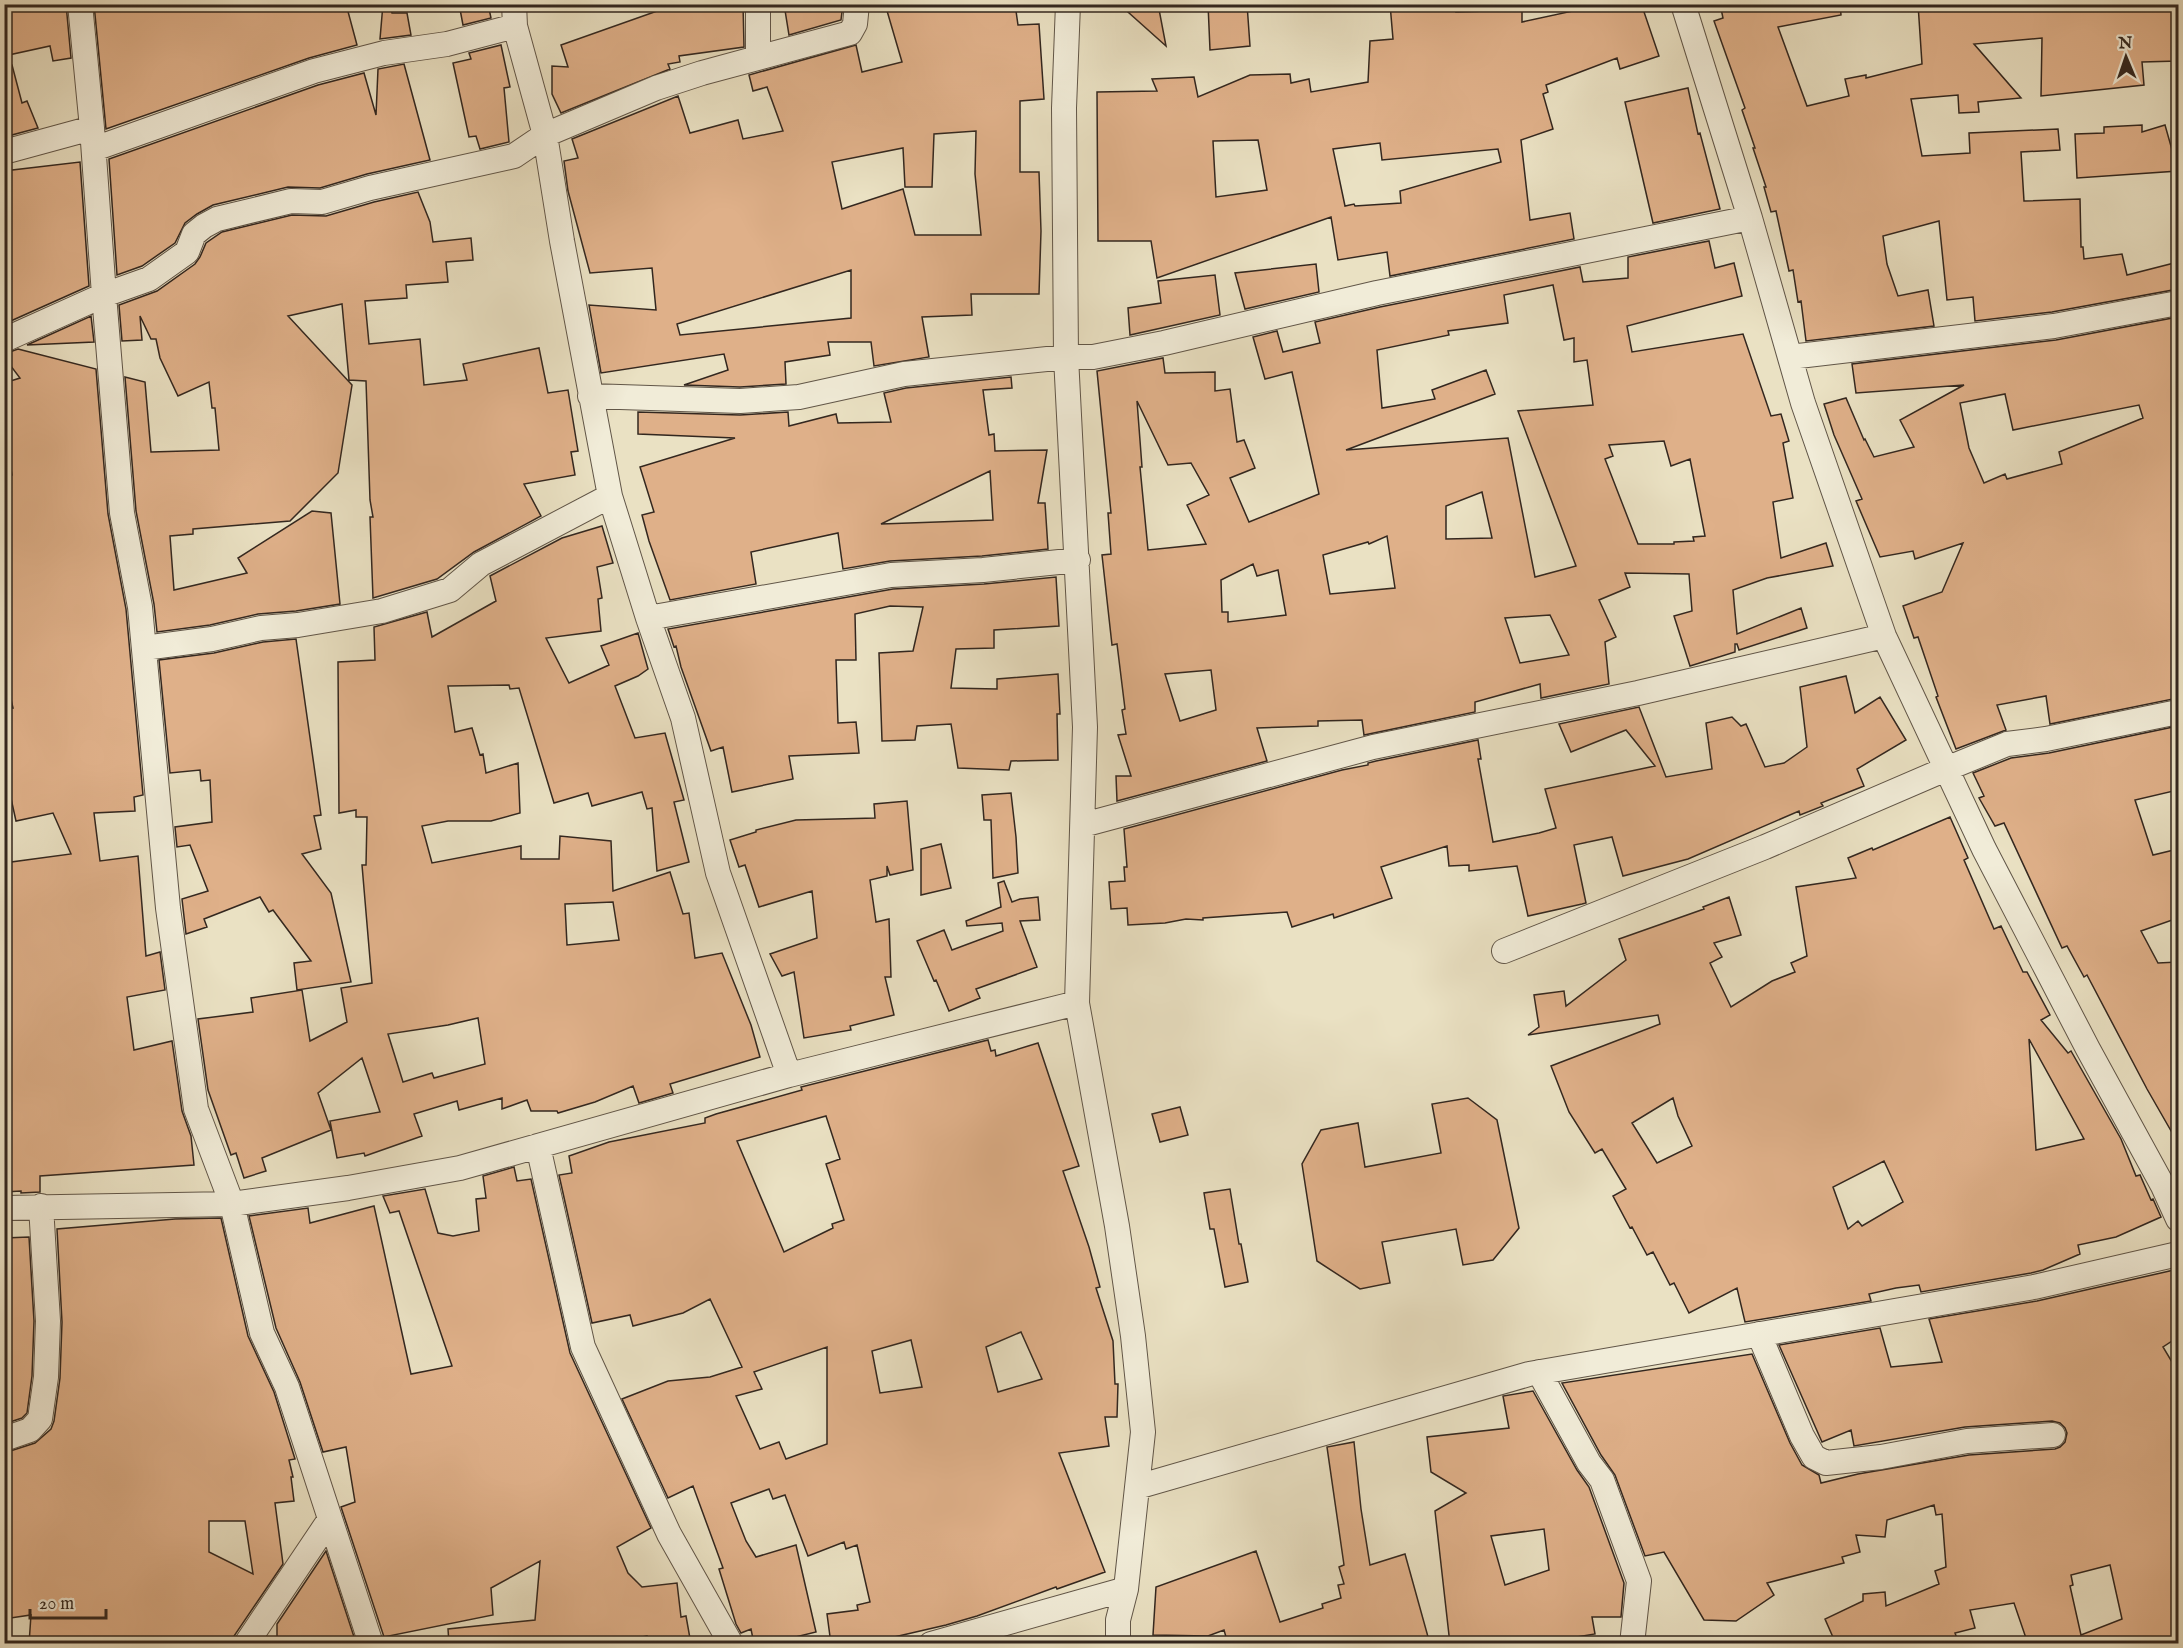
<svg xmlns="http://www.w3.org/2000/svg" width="2183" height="1648" viewBox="0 0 2183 1648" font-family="'IM FELL English',serif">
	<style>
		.building { fill: #dfb089; stroke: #33271f; stroke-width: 1.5; fill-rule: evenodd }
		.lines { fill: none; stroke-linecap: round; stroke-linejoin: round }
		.minor-casing { stroke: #615648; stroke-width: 26 }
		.minor { stroke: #f1ecd8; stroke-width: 24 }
	</style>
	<rect width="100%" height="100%" fill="#eae1c3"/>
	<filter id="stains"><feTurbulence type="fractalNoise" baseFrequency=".00333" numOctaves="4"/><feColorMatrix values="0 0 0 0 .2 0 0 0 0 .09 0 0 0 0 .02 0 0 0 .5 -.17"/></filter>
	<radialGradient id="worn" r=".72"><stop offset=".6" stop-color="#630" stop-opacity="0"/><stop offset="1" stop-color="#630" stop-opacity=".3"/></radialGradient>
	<!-- building -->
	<path class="building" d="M4 4H66L71 58 53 61 50 46 4 56Z
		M94 4H181V10L228 8 227 4H346L357 45 309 58 106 129Z
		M383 4H390L392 13H407L411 35 380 39Z
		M459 4H488L491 18 463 25Z
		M695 4H743L744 47 679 56 680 62 668 64 670 69 561 113 552 94V66L568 67 561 45 660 10Z
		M784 4H843L841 20 789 35Z
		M885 4H1015L1018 25 1039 24 1044 99 1020 101V172H1039L1041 231 1039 294H971L972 315 922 317 929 357 874 366 871 342H828L830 355 785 362 786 384 740 387 684 385 728 370 724 354 601 373 589 305 656 310 652 268 590 273 568 191 564 161 578 158 572 139 678 96 690 133 738 120 743 139 783 131 767 87 753 91 749 75 856 45 862 72 902 62ZM976 131 975 174 981 235H915L903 189 842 209 832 162 903 148 905 187H932L934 134ZM851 270V318L680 335 677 324Z
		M1119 4H1158L1166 46Z
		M1208 4H1247L1250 46 1210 50Z
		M1390 4H1456V12L1522 10V22L1573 11V4H1593V9L1642 6 1659 56 1620 69 1617 58 1546 85 1548 92 1543 94 1553 129 1521 140 1530 220 1570 213 1574 239 1390 276 1387 252 1338 260 1331 217 1157 278 1151 241H1098L1097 92 1157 91 1152 79 1194 77 1198 97 1250 75 1290 74 1291 83 1309 79 1311 92 1368 82 1370 41 1393 39ZM1258 140 1267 190 1216 197 1213 141ZM1380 143 1382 160 1498 149 1501 162 1400 191 1401 203 1355 206 1354 204 1345 206 1333 149Z
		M1720 4H1840L1841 15 1778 27 1807 106 1849 96 1845 79 1866 75V78L1922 64 1918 4H2026L2027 10 2088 4 2174 6 2175 40 2178 39V61L2142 62 2144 85 2041 96 2042 38 1974 44 2021 98 1978 102 1979 112 1959 113 1958 95 1911 99 1922 156 1970 153 1969 133 2058 129 2060 150 2021 152 2024 201 2080 199 2081 247H2083L2084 259 2122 254 2127 275 2178 262V289L2052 312 1975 321 1973 297 1947 300 1939 221 1883 236 1887 264 1898 296 1928 290 1934 326 1806 341 1801 301 1798 302 1793 270 1789 271 1776 211 1771 212 1764 187H1766L1753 148H1755L1742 110 1745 108 1714 21 1723 18Z
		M501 45 510 87 504 88 509 142 480 149 476 136 469 137 453 63 471 59 469 53Z
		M404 64 430 160 367 174 320 188 288 187 213 205 197 214 185 223 175 243 142 266 117 275 109 159 318 85 364 73 376 115 378 69Z
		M12 65 22 103 27 101 38 128 8 136 4 127V66Z
		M1688 88 1698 134 1700 133 1720 209 1653 223 1625 102Z
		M2142 125V132L2165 125 2178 171 2077 178 2075 134 2104 133V127Z
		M80 162 89 286 4 324V171Z
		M418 192 430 222 433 242 471 238 473 260 446 262 448 282 406 285 407 298 365 301 369 344 420 339 424 385 467 380 463 364 539 348 548 393 568 390 578 451 571 452 575 475 524 484 541 516 474 552 437 579 373 598 370 517H373L370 500 366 381 349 380 342 304 288 316 352 385 338 473 290 521 193 529V534L170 536 174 590 247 573 238 558 312 511 331 513 340 604 296 611 258 614 210 625 157 632 154 604 136 511 125 377 145 382 151 452 219 450 215 408H212L209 382 178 396 160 358 156 339H151L140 316 142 340 122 341 119 305 157 291 195 264 200 257 206 243 222 232 292 215 326 216 374 202Z
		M1709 241 1715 268 1734 263 1742 296 1627 326 1632 352 1743 334 1771 416 1781 414 1789 441 1783 443 1793 498 1773 502 1781 558 1826 543 1833 566 1767 578 1733 590 1737 634 1801 608 1807 628 1739 650 1737 644H1735V652L1690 666 1674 616 1692 611 1689 574 1625 573 1630 587 1599 600 1616 637 1605 642 1609 684 1541 698 1540 684 1475 702V712L1364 735 1362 720 1318 721V726L1257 728 1267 761 1117 801 1116 776H1131L1118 735 1126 734 1122 710 1125 709 1117 644 1112 645 1102 555 1111 554 1108 513H1111L1097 371 1163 358 1165 373 1215 372V391L1230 389 1237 442 1244 440 1255 468 1230 478 1249 522 1319 494 1292 372 1265 379 1253 337 1277 331 1283 352 1320 343 1315 322 1380 307 1580 267 1583 282 1628 278V257ZM1553 285 1564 340 1574 338V362L1587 360 1593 405 1518 411 1576 566 1535 577 1508 438 1346 450 1495 394 1486 370 1432 390 1435 399 1382 408 1377 350 1449 335 1448 331 1508 323 1504 295ZM1137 401 1168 465 1191 463 1209 495 1187 505 1206 544 1148 550 1140 467H1142ZM1664 441 1671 466 1690 459 1705 536 1693 537 1694 541 1674 542V544H1638L1605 459 1613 456 1609 445ZM1482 492 1492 538 1446 539V506ZM1387 536 1395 588 1330 594 1323 555 1368 542 1369 544ZM1253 564 1257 576 1278 570 1286 615 1228 622V612H1222L1221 580ZM1550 615 1569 655 1520 663 1505 618ZM1211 670 1216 710 1180 721 1165 674Z
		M1316 264 1319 292 1245 309 1235 273Z
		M1215 275 1220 315 1130 335 1128 308 1161 303 1158 281Z
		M91 316 94 342 27 345Z
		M2178 317V698L2050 724 2046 696 1997 705 2006 730 1956 749 1936 697 1938 696 1918 637 1914 638 1903 606 1942 592 1963 543 1915 559 1913 551 1880 557 1856 501 1862 499 1834 435 1824 404 1846 398 1864 440 1865 439 1874 457 1914 447 1900 420 1964 385 1856 393 1852 364 2056 340ZM2005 394 2013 430 2139 405 2143 418 2059 452 2062 464 2007 479 2005 474 1984 483 1969 448 1960 403Z
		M18 349 96 369 108 514 126 609 143 795 134 797 135 811 94 813 100 861 138 856 146 956 160 952 165 990 127 997 134 1050 172 1041 182 1111 191 1136 194 1165 40 1176V1192L21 1193V1191L4 1192V863L71 854 53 813 16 821 4 767V708H13L4 670V477L12 475 4 430V383L20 378 4 357V354Z
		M1011 377 1012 388 983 390 989 435 994 434 995 451 1047 450 1038 503H1045L1048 549 982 556 890 561 843 569 838 533 751 552 756 584 670 600 649 541 642 515 654 512 640 467 735 438 638 434V412L740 415 788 412 789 426 836 414 838 423 891 422 884 393 906 388ZM990 471 993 520 881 524Z
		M602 526 613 563 597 567 602 598 598 599 601 631 546 638 569 683 609 665 601 646 638 633 648 669 638 676 615 686 635 738 665 733 684 800 674 802 689 862 657 871 652 808 647 809 642 792 592 806 588 793 554 803 519 688 510 689 509 685 448 686 455 732 472 728 480 755 483 754 486 773 518 763 520 813 491 821H448L422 826 432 863 521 846V859H559L560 836 611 841 613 891 670 872 683 914 689 913 695 958 722 953 751 1025 760 1057 670 1084 673 1093 639 1103 633 1086 595 1102 558 1113 557 1111H531L527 1100 502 1109V1098L459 1110 457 1101 414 1114 422 1136 365 1156 364 1153 337 1158 330 1121 380 1112 362 1058 318 1093 331 1130 262 1158 266 1171 244 1178 236 1153 231 1155 208 1090 198 1019 253 1012 251 998 302 990 310 1041 347 1022 341 988 372 983 362 865H366L367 817H356V810L339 813 338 662 375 660 374 627 427 612 432 637 496 601 490 576 562 538ZM613 902 619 940 567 945 565 904ZM478 1018 485 1064 434 1078 432 1073 403 1082 388 1034 448 1025Z
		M1056 577 1059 626 994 630V648L956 649 951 688 997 689V679L1058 674 1060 714H1057L1058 760 1011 761 1009 770 958 768 951 724 917 726 915 740 882 741 879 653 913 651 923 607 890 606 855 614 856 660H836L838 723 856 722 859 753 789 756 793 779 732 792 723 747 711 751 681 667 676 646 674 647 668 629 893 589 984 584Z
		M296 639 321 815 314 816 321 849 302 854 331 893 351 982 297 990 294 963 311 961 273 910 269 912 260 897 204 919 207 927 186 934 182 899 208 891 190 845 177 847 175 827 212 822 210 780 201 781 200 770 170 773 159 660 214 653 263 642Z
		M1846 676 1855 713 1880 697 1906 740 1857 769 1864 786 1821 803 1823 806 1800 815 1799 811 1688 859 1623 876 1612 837 1574 845 1586 903 1582 904 1528 916 1517 866 1469 871V865L1449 866 1447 846 1381 867 1392 898 1334 918 1333 914 1292 927 1287 912 1203 918V920L1186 919 1165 923 1128 925 1127 908 1111 909 1109 882 1125 881 1124 867H1127L1124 829 1342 770 1368 765V763L1376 761 1478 740 1481 759H1478L1493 842 1539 833 1556 828 1545 789 1655 766 1626 730 1571 752 1559 724 1639 707 1666 777 1712 769 1706 723 1732 717 1741 726 1746 724 1765 767 1784 763 1807 747 1800 687Z
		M2178 726V790L2135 800 2153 855 2178 849V918L2141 931 2158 963 2178 962V1143L2147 1089 2087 975 2084 977 2067 946 2062 948 2004 823 1995 826 1979 798 1984 796 1973 773 2011 758 2049 753Z
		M1011 793 1016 837 1018 873 993 878 991 820H984L982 795Z
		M907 801 913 870 890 875 887 866V876L870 880 876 922 889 919 891 977H885L894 1015 850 1026 851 1030 804 1038 794 972 782 976 770 954 817 938 812 891 759 907 745 865 739 867 730 840 756 832V830L796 820 875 818 874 804Z
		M1950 817 1968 858 1964 860 1994 929 2001 926 2023 972H2027L2050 1015 2041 1020 2068 1053 2071 1051 2121 1139 2136 1176 2140 1175 2151 1200 2153 1199 2161 1217 2116 1237 2078 1245 2080 1254 2043 1270 2031 1273 1921 1292 1919 1285 1896 1288 1869 1294 1871 1301 1745 1322 1737 1288 1689 1313 1674 1283 1670 1285 1653 1252 1647 1255 1632 1227 1630 1228 1613 1196 1626 1189 1602 1149 1595 1153 1569 1112 1551 1066 1660 1024 1658 1015 1528 1035 1539 1027 1534 995 1564 991 1566 1006 1626 960 1619 939 1704 909 1703 907 1729 897 1741 935 1714 943 1722 957 1710 963 1731 1007 1772 981 1795 972 1791 963 1807 956 1796 887 1856 878 1848 858 1872 848 1873 850ZM2029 1039 2084 1139 2036 1150ZM1673 1098 1678 1116 1692 1146 1657 1163 1632 1123ZM1884 1161 1903 1202 1862 1226 1858 1221 1848 1229 1833 1187Z
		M941 844 951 888 921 895V849Z
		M1004 881 1012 902 1020 899 1038 897 1040 920 1020 921 1037 967 976 989 980 998 949 1011 936 980 934 981 917 941 944 930 952 950 1003 931 1002 923 967 926 966 921 1001 907 998 883Z
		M988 1040 991 1051 995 1050 996 1056 1038 1043 1079 1166 1063 1171 1089 1247 1100 1287 1096 1288 1113 1341 1115 1384H1118L1117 1417H1105L1109 1446 1059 1453 1105 1572 1057 1589 1056 1587 977 1616 946 1625 864 1644H831L827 1614 858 1610 857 1605 870 1602 857 1545 846 1549 844 1542 808 1556 785 1495 773 1499 769 1489 731 1503 746 1541 756 1557 796 1545 816 1632 767 1644H754L751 1629 741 1633 736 1624 719 1569 723 1568 693 1486 668 1498 622 1399 668 1381 710 1377 742 1367 710 1299 683 1313 633 1326 630 1315 592 1323 559 1175 572 1173 569 1156 609 1142 705 1123V1118L716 1114 802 1090 801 1087ZM826 1116 840 1159 826 1164 844 1220 832 1224 833 1228 784 1252 737 1141ZM1021 1332 1042 1379 998 1392 986 1347ZM911 1340 922 1387 880 1393 872 1351ZM827 1347V1444L786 1459 779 1442 760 1449 736 1396 762 1389 754 1372Z
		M1468 1098 1497 1120 1519 1228 1493 1260 1463 1265 1456 1229 1382 1242 1390 1283 1360 1289 1317 1261 1302 1164 1321 1130 1358 1123 1365 1167 1441 1153 1432 1104Z
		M1180 1107 1188 1135 1160 1142 1152 1114Z
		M514 1167 517 1181 531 1179 570 1353 651 1528 617 1547 628 1573 642 1587 677 1583 681 1617 686 1616 691 1644H649L647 1636 614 1643 612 1637 579 1644H449L448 1629 535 1620 540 1561 491 1588 493 1615 384 1637 341 1507 355 1502 346 1447 323 1452 300 1382 276 1328 249 1216 308 1208 310 1223 374 1206 411 1374 452 1366 399 1211 390 1213 383 1196 425 1189 438 1233 453 1236 479 1231 476 1199 486 1198 483 1176Z
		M1230 1189 1239 1244H1241L1248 1282 1225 1287 1214 1229H1210L1204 1193Z
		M221 1218 248 1336 274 1392 295 1459 289 1460 293 1477H291L294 1501 275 1503 283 1564 234 1636 232 1644H223L219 1639 199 1644H29L31 1615 4 1619V1453L35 1443 51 1429 54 1421 60 1378 62 1322 57 1229 175 1219ZM209 1521H245L253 1574 209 1552Z
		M29 1237 34 1321 32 1376 27 1413 22 1418 4 1424V1336H9L6 1314H9L4 1267V1238Z
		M2174 1270 2178 1286V1337L2163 1347 2178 1372V1644H2028L2014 1603 1970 1610 1975 1628 1955 1633 1959 1644H1836L1825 1619 1863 1601V1594L1885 1592 1886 1606 1939 1584 1935 1571 1946 1567 1942 1514 1936 1515 1934 1505 1887 1520 1885 1537 1856 1535 1860 1552 1842 1557 1844 1563 1767 1583 1774 1595 1736 1621 1704 1620 1664 1552 1645 1556 1615 1475 1601 1455 1562 1383 1752 1354 1790 1443 1802 1465 1819 1475 1821 1483 1858 1474 1969 1455 2055 1449 2060 1447 2065 1442 2067 1433 2065 1428 2060 1423 2052 1421 1965 1427 1854 1446 1851 1430 1822 1442 1779 1345 1880 1328 1891 1367 1942 1362 1929 1319 2037 1301ZM2110 1565 2122 1619 2081 1635 2070 1586 2073 1585 2071 1575Z
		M1533 1391 1577 1470 1589 1487 1624 1583 1621 1617H1592L1595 1634 1534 1644H1450L1435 1511 1466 1493 1431 1472 1427 1437 1509 1428 1503 1396ZM1544 1529 1549 1570 1505 1585 1491 1536Z
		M1354 1442 1361 1509 1370 1565 1405 1554 1430 1644H1228L1224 1630 1208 1636 1153 1635 1156 1587 1256 1551 1280 1622 1323 1608 1322 1604 1341 1598 1338 1585 1344 1584 1339 1567 1344 1565 1327 1447Z
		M326 1551 356 1643 277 1644V1624Z"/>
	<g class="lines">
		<defs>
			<path id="minor" d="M80 4 92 128 104 295 122 513 140 607 168 908 196 1109 232 1204 262 1333 287 1387 371 1644
				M514 4 515 26 545 135 562 241 610 496 648 618 683 718 718 873 789 1075
				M1068 4 1064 108 1066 357 1085 727 1077 1003 1117 1226 1133 1336 1143 1432 1126 1589 1118 1620V1644
				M1683 4 1750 218 1803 403 1884 636 1984 849 2088 1049 2163 1186 2178 1219
				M758 57V4
				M94 149 314 71 384 53 447 44 515 26
				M4 152 92 128
				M4 340 104 295 149 279 187 252 194 234 204 226 217 219 291 201 322 202 370 188 514 156 545 135 656 88 702 73 850 33 855 24 857 4
				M1790 357 2054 326 2178 303
				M590 396 740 401 799 397 904 374 1066 357H1093L1164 343 1377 293 1750 218
				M648 618 891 575 983 570 1078 560
				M144 648 212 639 261 628 298 625 382 611 450 590 481 564 610 496
				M1083 825 1373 747 1638 693 1884 636
				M1504 951 1765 847 1946 769 2007 744 2046 739 2178 712
				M538 1146 583 1347 669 1534 731 1644
				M4 1208 232 1204 348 1188 460 1168 789 1075 1077 1003
				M1759 1334 1802 1436 1814 1457 1826 1463 1881 1457 1967 1441 2053 1435
				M1539 1372 1589 1463 1602 1480 1639 1581 1632 1644
				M4 1439 30 1430 40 1419 46 1377 48 1321 41 1206
				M1137 1487 1529 1374 2034 1287 2178 1254
				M246 1644 330 1519
				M931 1644 1126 1589"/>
		</defs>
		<!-- minor casing -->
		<use href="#minor" class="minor-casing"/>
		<!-- minor -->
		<use href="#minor" class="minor"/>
	</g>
	<!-- margin -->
	<rect width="2183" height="1648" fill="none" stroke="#eae1c3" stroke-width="24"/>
	<rect x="6" y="6" width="2171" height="1636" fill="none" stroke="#33271f" stroke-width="3"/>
	<rect x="12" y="12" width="2159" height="1624" fill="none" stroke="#33271f" stroke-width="1.5"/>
	<!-- north arrow -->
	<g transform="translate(2126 57) rotate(358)" stroke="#f1ecd8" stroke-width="4.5" paint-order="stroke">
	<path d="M0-4.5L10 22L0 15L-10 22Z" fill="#33271f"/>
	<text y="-9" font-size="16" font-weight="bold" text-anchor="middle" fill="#33271f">N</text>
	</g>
	<!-- scale -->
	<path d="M30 1609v9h76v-9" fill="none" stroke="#33271f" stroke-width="3"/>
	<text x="39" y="1609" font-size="18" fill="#33271f" stroke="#f1ecd8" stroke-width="4.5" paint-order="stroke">20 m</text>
	<rect width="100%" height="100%" filter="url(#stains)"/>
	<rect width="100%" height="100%" fill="url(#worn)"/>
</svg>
